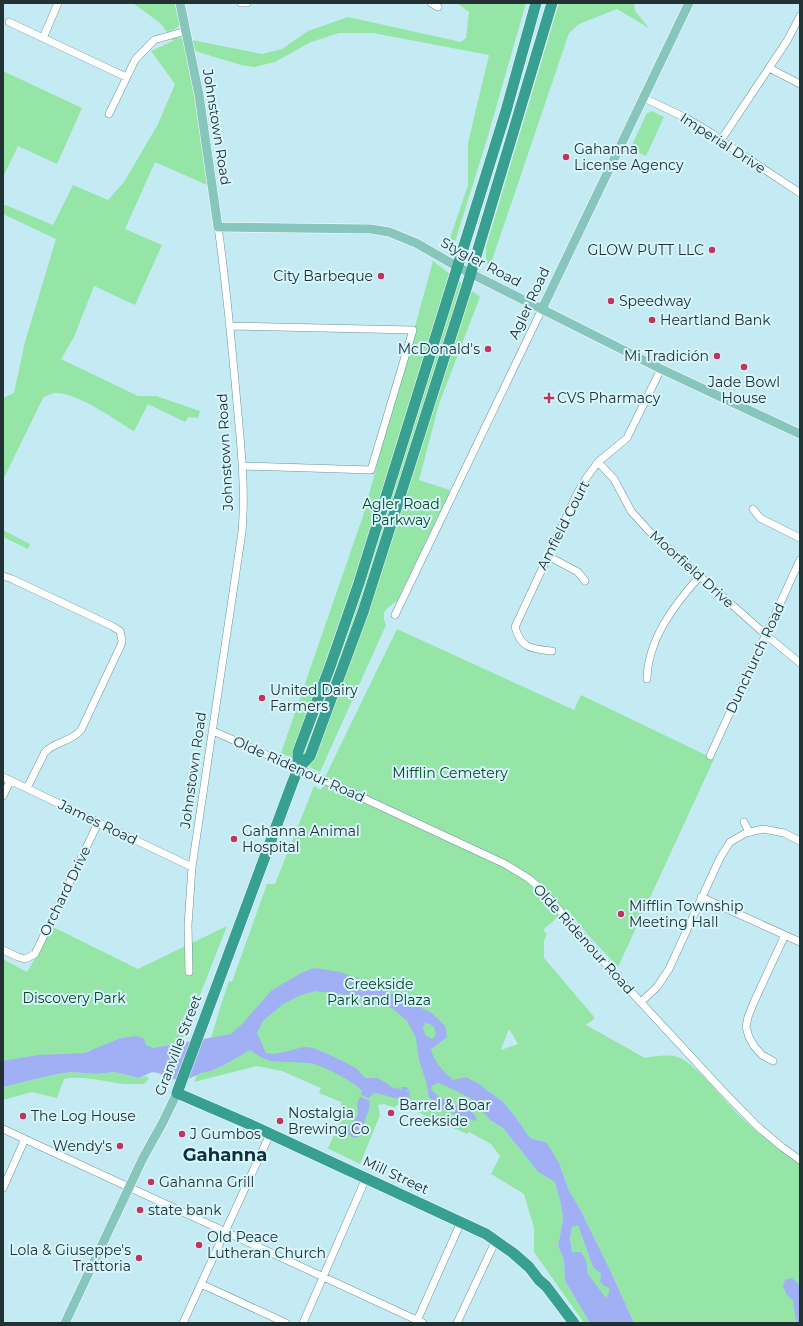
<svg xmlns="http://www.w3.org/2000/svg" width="803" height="1326" viewBox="0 0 803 1326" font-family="Montserrat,sans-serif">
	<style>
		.green { fill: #95e5a7; fill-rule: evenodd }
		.water { fill: #a1b0f4; fill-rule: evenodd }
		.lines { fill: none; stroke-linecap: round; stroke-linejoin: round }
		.minor-casing { stroke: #6e929a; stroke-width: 8 }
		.major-casing { stroke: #fff; stroke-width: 10 }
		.highway-casing { stroke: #fff; stroke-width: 12 }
		.minor { stroke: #fff; stroke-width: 7 }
		.major { stroke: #87c6bd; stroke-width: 9 }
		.highway { stroke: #37a091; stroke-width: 11 }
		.poi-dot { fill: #c2345e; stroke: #d8f6fd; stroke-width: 1.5 }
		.labels { text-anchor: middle; stroke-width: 4; stroke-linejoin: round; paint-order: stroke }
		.street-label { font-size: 14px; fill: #223134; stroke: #d8f6fd }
		.poi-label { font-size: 14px; fill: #223134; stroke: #d8f6fd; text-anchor: start }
		.park-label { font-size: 14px; fill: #07481f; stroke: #d8f6fd }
		.district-label { font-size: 18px; font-weight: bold; fill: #0e3138; stroke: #d8f6fd }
	</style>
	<rect width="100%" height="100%" fill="#c4ebf3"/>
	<!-- green -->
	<path class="green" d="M133 3H176L180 24 177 28 167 32 160 23Z
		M457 3H526L487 139 454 245 447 247 468 185V143L489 55 373 33H339L311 42 275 62 254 67 241 65 195 51 192 40 262 54 282 49 308 31 348 17 461 42 466 38 469 12Z
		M559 3H634L635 11 649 28 617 9 579 24 569 33 489 269 486 259V247Z
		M171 37 182 38 184 41 199 117 207 185 155 162 125 229 162 245 135 305 94 286 74 337 61 359 138 396H156L200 411 198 418 188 417 185 422 148 404 134 431C115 420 76 391 54 393 50 394 46 396 43 398L3 480V398L14 393 25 342 56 239 3 214V204L53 225 73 185 108 200 124 182 158 124 175 84 151 51 173 41Z
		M3 71 82 108 57 164 18 146 3 177Z
		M652 111 664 117 646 156 630 149 647 113Z
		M433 261 480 297 439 404 419 480 450 490 448 496 397 601C386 609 380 611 386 625L320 772 281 753 363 516Z
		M3 530 30 544 28 549 3 537Z
		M397 629 574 710 581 695 714 759 618 967 588 935 567 909 544 929V932L547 933 544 941V958L595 1018 586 1025 645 1058C656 1056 666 1054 678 1057 695 1063 725 1102 740 1116 758 1134 779 1149 800 1164V1323H634L610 1270 578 1205 569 1191 560 1165 530 1139 514 1115 502 1101 486 1089 490 1120 503 1128 538 1172 555 1182 561 1205 563 1219 558 1246 564 1260 565 1281 590 1323H584L534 1252V1228L524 1194 491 1174 500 1156 491 1144 469 1132 467 1134 406 1107 396 1105 395 1108 384 1104 378 1105 380 1115 360 1164 327 1148 329 1146 344 1113 341 1107V1102L319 1093 321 1088 282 1071 257 1066 194 1082 211 1038 221 1005 229 981 232 982 267 884H275L314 786 321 790 327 773ZM509 1029 518 1044 501 1050V1049Z
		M227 926 181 1043 153 1048 90 1050 84 1053 3 1067V959L27 972 53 927 138 969Z
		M70 1072 97 1074 115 1072 139 1078 146 1076 149 1079 144 1084C137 1084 131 1084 124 1084 105 1082 83 1075 64 1079L57 1098 32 1092 3 1100V1087L48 1076Z
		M578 1224 593 1267 601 1274 609 1287 610 1292 606 1299 588 1274 586 1260 581 1253 572 1252 570 1238 572 1227Z"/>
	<!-- water -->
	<path class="water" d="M314 968 340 972 350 976 358 978 432 1013 445 1026 447 1037 431 1049C434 1062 443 1071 453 1080L466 1077 479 1084 502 1101 514 1115 530 1138 547 1143 560 1165 569 1191 578 1205 610 1270 634 1323H590L565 1281 564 1260 558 1246 563 1219 561 1205 555 1182 538 1172 503 1128 490 1120 470 1098 446 1086 438 1083 432 1086 431 1089C437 1097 447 1101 456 1105 465 1109 473 1109 477 1119L475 1121 439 1108 429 1097 426 1081 419 1060 416 1038 407 1021 392 1008 368 1003 356 996 316 991 301 995 283 1004 263 1021 257 1033 266 1053C279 1056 293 1048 306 1047 314 1046 350 1064 357 1069 360 1072 362 1075 365 1078H377L387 1083 391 1087 398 1089 400 1087 401 1091 402 1090 401 1087H406L409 1089 406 1091V1092L410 1091 409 1097C396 1102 386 1094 374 1093L369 1098 361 1095 362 1091C353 1081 321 1064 308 1063 283 1060 272 1067 250 1050L224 1065 211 1071 201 1073 186 1080 170 1079 158 1073 152 1072 139 1078 115 1072 97 1074 70 1072 48 1076 3 1087V1061L38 1055 84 1053 121 1038 137 1036 144 1039 146 1045 153 1048 231 1034 243 1023 272 990 301 973ZM425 1023 430 1024 434 1027 436 1034 433 1039C426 1037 424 1034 423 1027ZM578 1225 593 1267 601 1274 600 1281 604 1286 609 1288V1293L606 1298 588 1274 586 1260 581 1252H572L570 1238 572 1227Z
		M360 1097 369 1100C371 1108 368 1112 365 1119 363 1127 365 1136 355 1138 349 1136 347 1133 348 1127L358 1115 357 1103Z
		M791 1278 796 1281 800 1286V1323L796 1320 793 1300 787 1295 783 1286 785 1280Z"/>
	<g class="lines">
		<defs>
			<path id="minor" d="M241 3H247
				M431 3 438 7
				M9 22 126 77
				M43 38 58 3
				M769 68 800 84
				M644 98 686 118 713 134 723 142 800 193
				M109 114 135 60 154 40 186 31
				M721 140 787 41 800 16
				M230 326 413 330 371 470 243 466
				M598 462 614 479 631 511 649 531 766 635 800 663
				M753 509 760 518 800 538
				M548 556 578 572 585 581
				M3 576 12 579 112 626 120 631 122 641 121 645 81 730C71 742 56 741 45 752L27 788
				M395 615 542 309
				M552 651C532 649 521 649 515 627L577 494 587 477 598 462 627 438 661 369
				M647 679C648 639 674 605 700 576
				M213 731 335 785 505 864 528 878 541 889 611 970 721 1089 757 1126 782 1147 800 1160
				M710 756 800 560
				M3 777 192 867
				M3 796 10 781
				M744 822 749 832
				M701 897 800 942
				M3 950 18 957 25 959 35 954 98 823
				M189 972 188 925 192 867 242 532C246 485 240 439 236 392 231 337 226 282 218 227
				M641 1002 657 987 669 969 720 858 730 842 746 833 763 829 784 833 800 841
				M773 1061 762 1055 754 1046 749 1037 746 1027 748 1017 754 1002 785 935
				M3 1129 423 1323
				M3 1188 25 1139
				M201 1284 286 1323
				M183 1323 270 1134
				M303 1323 366 1178
				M416 1323 461 1222
				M457 1323 496 1240"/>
			<path id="major" d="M180 3 199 95 218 227 371 229 389 232 416 243 458 267 661 369 800 434
				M542 309 689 3
				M65 1323 143 1158 163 1122 177 1093"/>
			<path id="highway" d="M552 3 467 286 363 612 310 756 298 769 292 784 177 1093 249 1124 486 1234 513 1253 529 1267 539 1280 546 1286 574 1323
				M298 769V752L331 664 359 583 506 111 536 3"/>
		</defs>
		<!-- minor casing -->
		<use href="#minor" class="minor-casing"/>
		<!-- major casing -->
		<use href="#major" class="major-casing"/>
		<!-- highway casing -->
		<use href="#highway" class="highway-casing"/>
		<!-- minor -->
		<use href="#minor" class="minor"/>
		<!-- major -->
		<use href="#major" class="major"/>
		<!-- highway -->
		<use href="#highway" class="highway"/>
	</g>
	<!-- markers -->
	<g class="poi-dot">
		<circle cx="566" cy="157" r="4"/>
		<circle cx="712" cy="250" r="4"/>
		<circle cx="381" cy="276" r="4"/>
		<circle cx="611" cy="301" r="4"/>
		<circle cx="652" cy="320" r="4"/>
		<circle cx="488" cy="349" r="4"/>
		<circle cx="717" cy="356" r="4"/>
		<circle cx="744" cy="367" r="4"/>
		<path d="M547 392h4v4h4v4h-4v4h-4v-4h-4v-4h4z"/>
		<circle cx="262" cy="698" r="4"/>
		<circle cx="234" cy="839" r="4"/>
		<circle cx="621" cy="914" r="4"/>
		<circle cx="391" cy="1113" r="4"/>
		<circle cx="23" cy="1116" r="4"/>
		<circle cx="280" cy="1121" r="4"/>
		<circle cx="182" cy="1134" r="4"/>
		<circle cx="120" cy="1146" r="4"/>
		<circle cx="151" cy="1182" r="4"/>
		<circle cx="140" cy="1210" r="4"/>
		<circle cx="199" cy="1245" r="4"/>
		<circle cx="139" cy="1258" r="4"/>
	</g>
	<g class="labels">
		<!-- street labels -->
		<g class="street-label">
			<text transform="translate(217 127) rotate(81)" y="5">Johnstown Road</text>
			<text transform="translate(723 143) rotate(33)" y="5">Imperial Drive</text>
			<text transform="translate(481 262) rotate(28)" y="5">Stygler Road</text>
			<text transform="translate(529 303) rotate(-65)" y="5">Agler Road</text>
			<text transform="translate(225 452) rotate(-93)" y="5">Johnstown Road</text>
			<text transform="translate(563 525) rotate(-63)" y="5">Amfield Court</text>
			<text transform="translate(692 569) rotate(42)" y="5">Moorfield Drive</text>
			<text transform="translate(755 658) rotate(-65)" y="5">Dunchurch Road</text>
			<text transform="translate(299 769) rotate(24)" y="5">Olde Ridenour Road</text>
			<text transform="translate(193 770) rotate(-82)" y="5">Johnstown Road</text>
			<text transform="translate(98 822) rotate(26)" y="5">James Road</text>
			<text transform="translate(65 891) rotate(-64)" y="5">Orchard Drive</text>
			<text transform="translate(584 939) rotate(48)" y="5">Olde Ridenour Road</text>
			<text transform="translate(178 1045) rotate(-69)" y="5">Granville Street</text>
			<text transform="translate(396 1175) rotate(25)" y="5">Mill Street</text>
		</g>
		<!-- poi labels -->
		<g class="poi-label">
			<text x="574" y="154">Gahanna<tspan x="574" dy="16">License Agency</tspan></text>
			<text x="704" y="255" text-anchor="end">GLOW PUTT LLC</text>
			<text x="373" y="281" text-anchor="end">City Barbeque</text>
			<text x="619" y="306">Speedway</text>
			<text x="660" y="325">Heartland Bank</text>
			<text x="480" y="354" text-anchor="end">McDonald's</text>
			<text x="709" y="361" text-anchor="end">Mi Tradición</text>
			<text x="744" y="387" text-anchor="middle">Jade Bowl<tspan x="744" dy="16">House</tspan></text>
			<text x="557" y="403">CVS Pharmacy</text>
			<text x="270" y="695">United Dairy<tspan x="270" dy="16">Farmers</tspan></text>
			<text x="242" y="836">Gahanna Animal<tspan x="242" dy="16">Hospital</tspan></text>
			<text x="629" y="911">Mifflin Township<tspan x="629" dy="16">Meeting Hall</tspan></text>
			<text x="399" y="1110">Barrel &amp; Boar<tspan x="399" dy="16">Creekside</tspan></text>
			<text x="288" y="1118">Nostalgia<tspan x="288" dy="16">Brewing Co</tspan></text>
			<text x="31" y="1121">The Log House</text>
			<text x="190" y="1139">J Gumbos</text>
			<text x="112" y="1151" text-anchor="end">Wendy's</text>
			<text x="159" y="1187">Gahanna Grill</text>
			<text x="148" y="1215">state bank</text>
			<text x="207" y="1242">Old Peace<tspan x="207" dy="16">Lutheran Church</tspan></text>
			<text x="131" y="1255" text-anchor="end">Lola &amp; Giuseppe's<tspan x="131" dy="16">Trattoria</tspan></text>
		</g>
		<!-- park labels -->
		<g class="park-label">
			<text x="401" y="509">Agler Road<tspan x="401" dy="16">Parkway</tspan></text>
			<text x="450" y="778">Mifflin Cemetery</text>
			<text x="379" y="989">Creekside<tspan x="379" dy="16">Park and Plaza</tspan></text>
			<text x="74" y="1003">Discovery Park</text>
		</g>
		<!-- district labels -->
		<g class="district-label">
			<text x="225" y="1161">Gahanna</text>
		</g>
	</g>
	<!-- border -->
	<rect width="803" height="1326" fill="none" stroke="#223134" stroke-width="8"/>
</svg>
